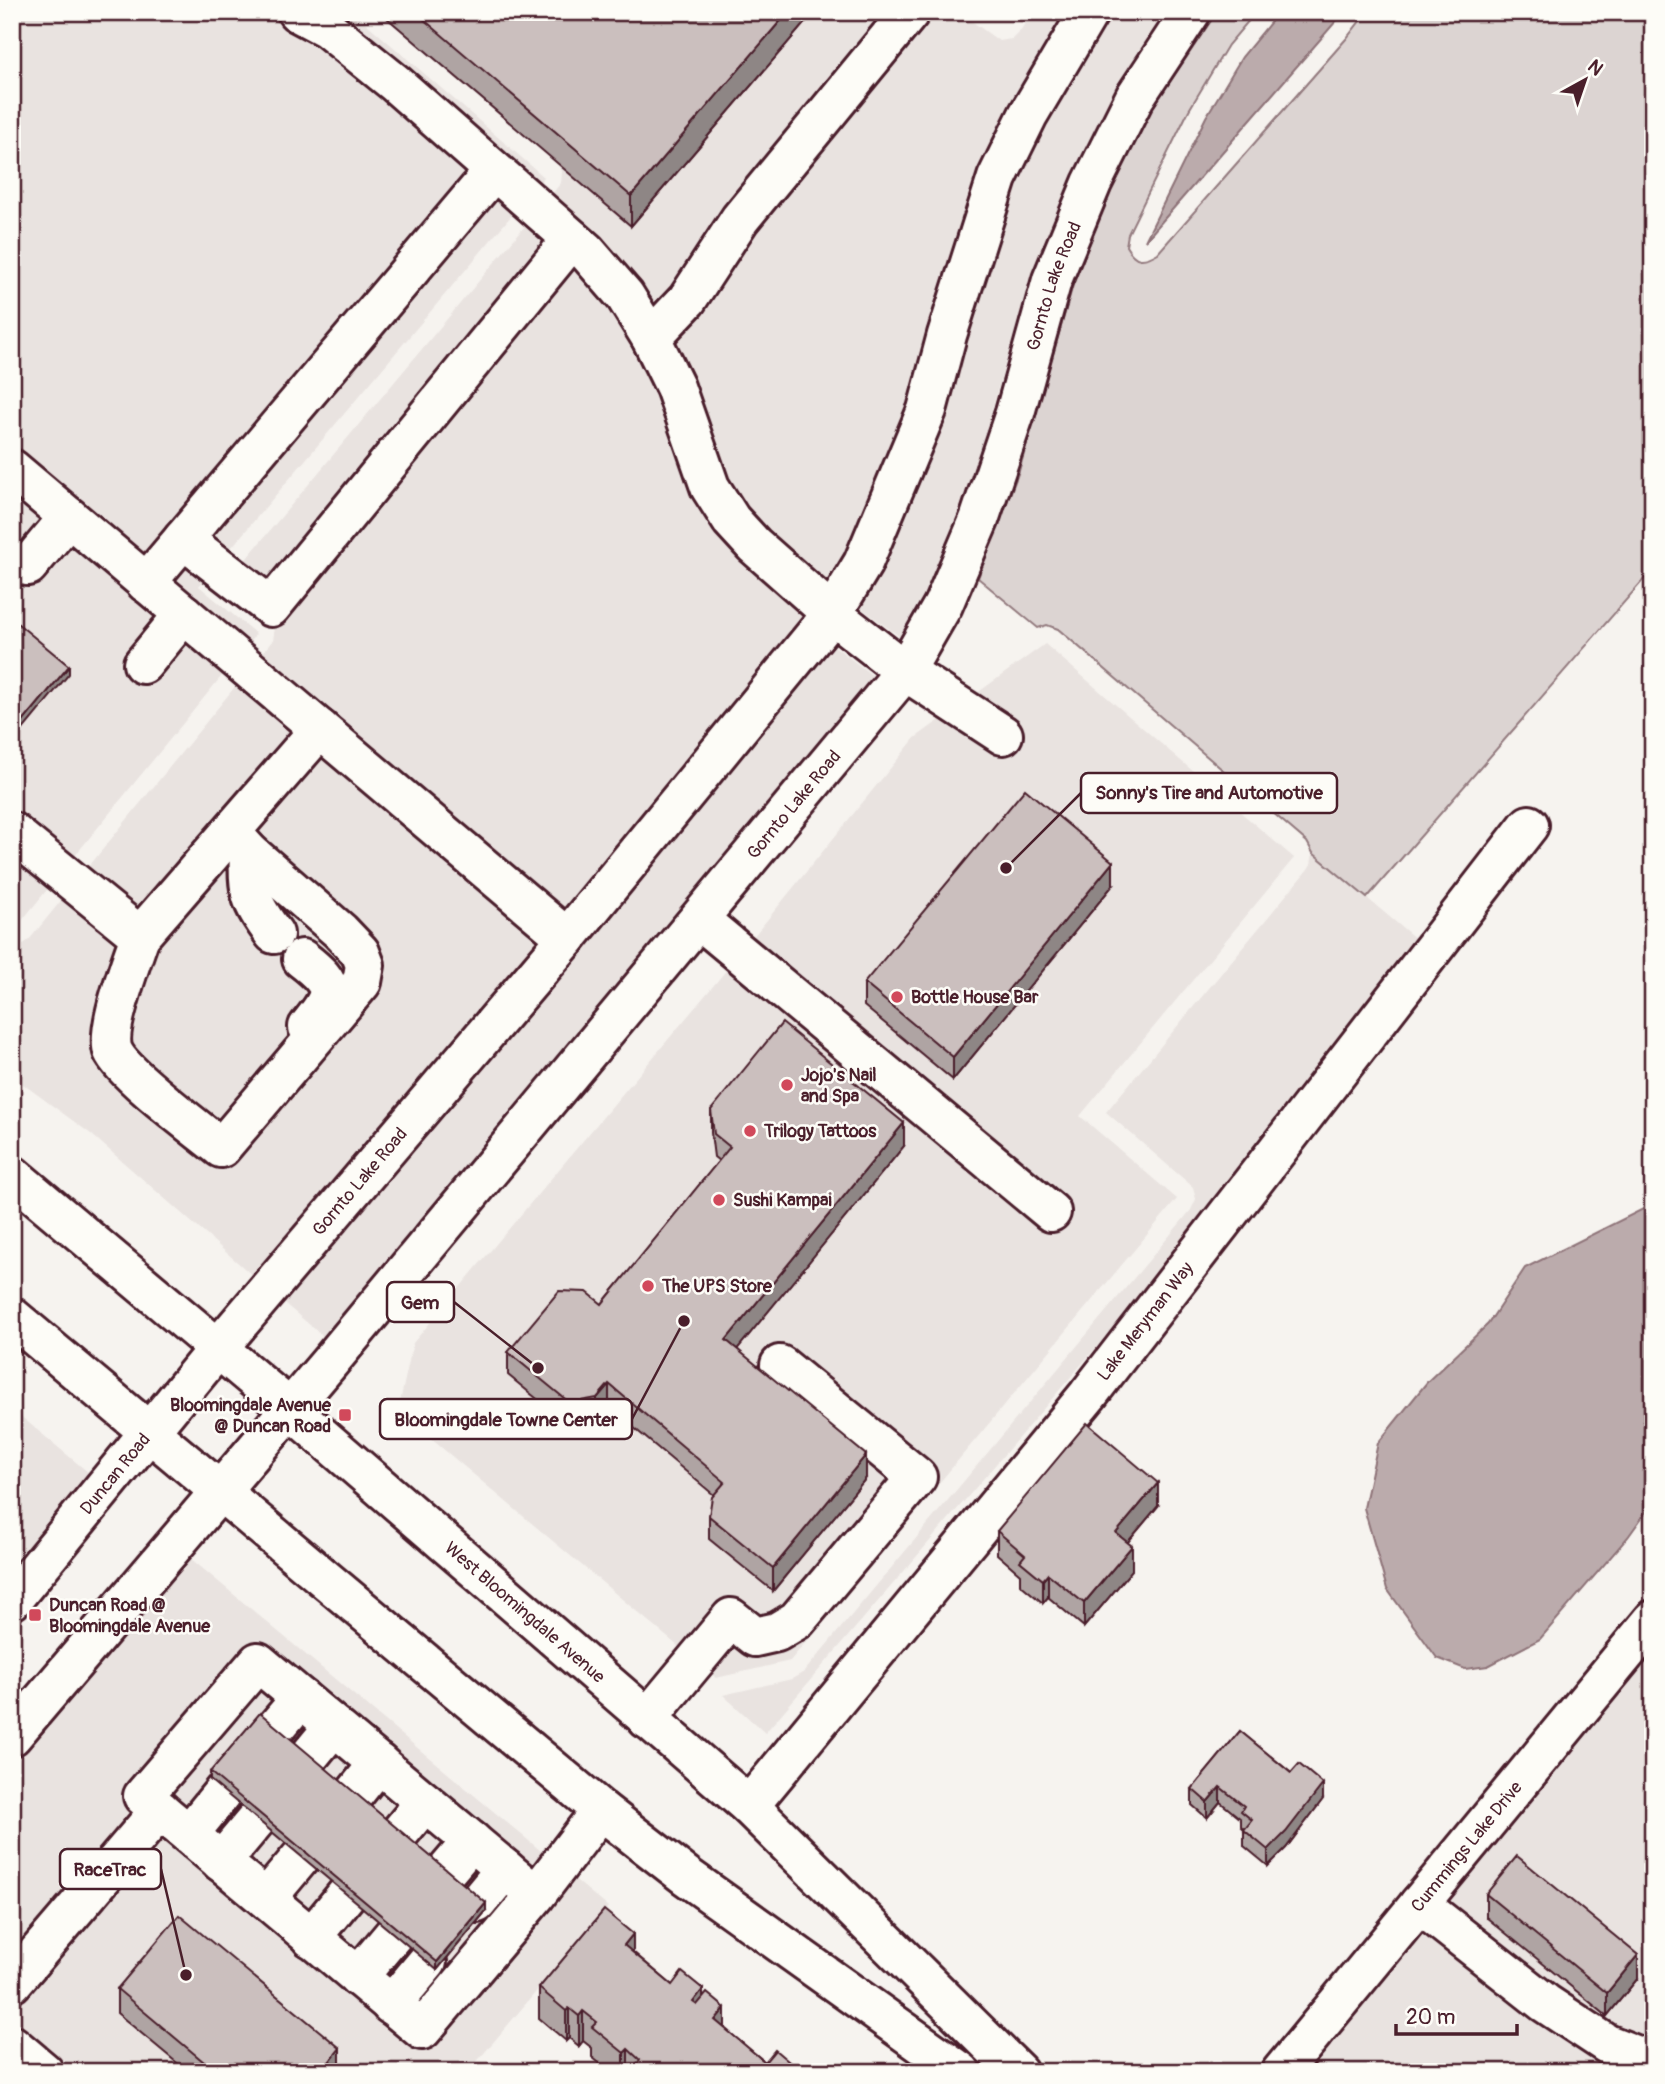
<svg xmlns="http://www.w3.org/2000/svg" width="1665" height="2084" viewBox="0 0 1665 2084" font-family="Pangolin,sans-serif">
	<style>
		.built { fill: #e9e3e0 }
		.green { fill: #dcd4d2; stroke: #937a7e; stroke-width: 2 }
		.water { fill: #bbabac; stroke: #8e7378; stroke-width: 2 }
		.lines { fill: none; stroke-linecap: round; stroke-linejoin: round }
		.minor-casing { stroke: #4a1f2b; stroke-width: 44 }
		.major-casing { stroke: #4a1f2b; stroke-width: 44 }
		.minor { stroke: #fdfcf7; stroke-width: 38 }
		.major { stroke: #fdfcf7; stroke-width: 38 }
		.wall { fill: #afa4a3; stroke: #4a1f2b; stroke-width: 2 }
		.shaded-wall { fill: #8e8685; stroke: #4a1f2b; stroke-width: 2 }
		.building { fill: #cbbfbe; stroke: #4a1f2b; stroke-width: 2 }
		.poi-dot { fill: #d1495b; stroke: #fdfcf7; stroke-width: 2.5 }
		.labels { text-anchor: middle; stroke-width: 5; stroke-linejoin: round; paint-order: stroke }
		.street-label { font-size: 18px; fill: #4a1f2b; stroke: #fdfcf7 }
		.poi-label { font-size: 18px; font-weight: bold; fill: #4a1f2b; stroke: #fdfcf7; text-anchor: start }
		.leader { fill: none; stroke: #4a1f2b; stroke-width: 2.5 }
		.callout-dot { fill: #4a1f2b; stroke: #fdfcf7; stroke-width: 2.5 }
		.callout { fill: #fdfcf7; stroke: #4a1f2b; stroke-width: 2.5 }
		.callout-label { font-size: 19px; text-anchor: middle; font-weight: bold; fill: #4a1f2b }
	</style>
	<rect width="100%" height="100%" fill="#f6f3ef"/>
	<filter id="ink" filterUnits="userSpaceOnUse"><feTurbulence type="fractalNoise" baseFrequency=".0143" numOctaves="2"/><feDisplacementMap in="SourceGraphic" scale="14" xChannelSelector="R" yChannelSelector="G"/><feConvolveMatrix kernelMatrix="1 2 1 2 8 2 1 2 1" color-interpolation-filters="sRGB"/></filter>
	<g filter="url(#ink)">
		<!-- built -->
		<path class="built" d="M12 12H353L544 177 199 586 256 634 15 929 12 927Z
			M384 12H959L999 41 1012 39 1021 30 1031 12H1065L1009 105 978 169 906 404 866 504 844 553 814 603 551 925 252 1275 91 1134 12 1076V948L19 947 29 940 273 640 274 634 272 622 226 583 561 183 562 172 557 162Z
			M1114 12H1166L1117 87 1071 176 1031 276 977 461 958 515 924 596 900 637 860 607 883 570 947 416 968 340 1017 184 1047 124Z
			M1045 644 1294 858 1080 1116 1177 1199 790 1661 716 1678 398 1411 413 1343 719 979 915 738Z
			M833 645 873 676 324 1337 284 1303 583 952Z
			M1313 853 1434 954 765 1733 723 1695 792 1679 804 1672 1191 1210 1196 1199 1193 1187 1106 1112 1308 869 1311 864Z
			M12 1409 89 1473 12 1568Z
			M190 1558 608 1907 468 2072H12V1768Z
			M1653 1653V2072H1308Z"/>
		<!-- green -->
		<path class="green" d="M1217 12H1256L1228 45 1189 110 1128 234 1126 246C1135 262 1143 262 1158 253L1346 39 1367 12H1653V569L1367 898 1313 853 1307 842 1058 629 1047 625 1038 628 978 578 1019 471 1073 285 1111 190 1153 107Z"/>
		<!-- water -->
		<path class="water" d="M1279 12H1344L1145 241 1206 117 1242 57Z
			M1653 1204V1502L1628 1537 1540 1639 1488 1666 1465 1669 1437 1658 1387 1589 1364 1508 1378 1443 1428 1381 1488 1324 1525 1268Z"/>
		<g class="lines">
			<defs>
				<g id="minor">
					<path d="M297 12 327 28 395 83 586 251 625 296 651 338 675 387 710 487 731 520 754 545 832 614 905 671 1003 735"/>
					<path d="M651 338 687 300 740 219 910 12"/>
					<path d="M12 469 567 938"/>
					<path d="M183 539 271 607 572 239"/>
					<path d="M28 566 69 517"/>
					<path d="M146 583 493 172"/>
					<path d="M143 664 184 614"/>
					<path d="M12 832 140 936C132 960 105 1029 113 1051 122 1073 199 1130 221 1148L362 982 365 965 360 952 340 931 249 852 231 832"/>
					<path d="M249 852C247 892 250 902 274 934"/>
					<path d="M700 920 1051 1212"/>
					<path d="M140 936 320 729"/>
					<path d="M302 959C337 986 335 994 308 1027"/>
					<path id="s1" d="M12 1600 218 1348 567 938 832 614 863 563 927 410 947 335 997 178 1028 115 1089 12"/>
					<path d="M647 1719 731 1618 755 1637 777 1632 797 1620 917 1477 780 1365"/>
					<path d="M272 1732 301 1698"/>
					<path id="s2" d="M12 1736 329 1363 905 671 943 605 979 520 1015 413 1052 280 1092 183 1135 97 1191 12"/>
					<path d="M306 1760 334 1726"/>
					<path d="M351 1798 379 1763"/>
					<path id="s3" d="M749 1806 1088 1395 1529 825"/>
					<path d="M189 1834 224 1791"/>
					<path d="M397 1836 425 1802"/>
					<path d="M221 1862 257 1819"/>
					<path d="M443 1875 472 1841"/>
					<path d="M536 1895 258 1662 143 1796 422 2030 536 1895 601 1810"/>
					<path d="M266 1899 302 1856"/>
					<path d="M477 1903 505 1869"/>
					<path d="M1419 1904 1545 2003 1607 2044 1653 2062"/>
					<path d="M311 1938 347 1894"/>
					<path d="M358 1977 394 1934"/>
					<path d="M12 1983 160 1810"/>
					<path d="M391 2005 427 1962"/>
					<path d="M12 2045 44 2072"/>
					<path id="s4" d="M1281 2072 1653 1620"/>
				</g>
				<g id="major">
					<path id="s5" d="M12 1175 290 1409 749 1806 1018 2072"/>
					<path d="M12 1317 601 1810 686 1876 961 2072"/>
				</g>
			</defs>
			<!-- minor casing -->
			<use href="#minor" class="minor-casing"/>
			<!-- major casing -->
			<use href="#major" class="major-casing"/>
			<!-- minor -->
			<use href="#minor" class="minor"/>
			<!-- major -->
			<use href="#major" class="major"/>
		</g>
		<!-- wall -->
		<path class="wall" d="M380 12H814L631 226Z
			M1113 885 953 1080 864 1006V983Z
			M711 1110 904 1146 737 1349 866 1478 773 1591 709 1539V1516L714 1495 609 1407 597 1421 570 1426 508 1375V1352L602 1304 719 1161 714 1157 711 1133Z
			M1158 1506 1127 1543 1132 1570 1084 1627 1048 1597 1043 1603 1020 1584V1574L997 1554V1531Z
			M1240 1731 1323 1799 1286 1848 1268 1866 1244 1846V1829L1241 1826V1819L1220 1802 1207 1818 1192 1805V1789Z
			M210 1772 486 1911 437 1970 210 1780Z
			M1486 1894 1638 1978 1607 2016 1486 1917Z
			M633 1952 672 1985 703 1998 725 2029 765 2062 794 2072H610L592 2057V2048L583 2041 579 2046 569 2038 566 2041 539 2018V1988Z
			M117 1989 340 2071 188 2072 117 2013Z"/>
		<!-- shaded-wall -->
		<path class="shaded-wall" d="M788 12H814L631 226V196Z
			M69 666V674L12 743V735Z
			M1113 862V885L953 1080V1057Z
			M904 1123V1146L726 1363V1340Z
			M609 1384V1407L597 1421V1398Z
			M866 1455V1478L773 1591V1568Z
			M1158 1483V1506L1116 1556V1533Z
			M1132 1546V1570L1084 1627V1603Z
			M1048 1574V1597L1043 1603V1580Z
			M1323 1784V1799L1286 1848 1268 1866V1850Z
			M1220 1787V1802L1207 1818V1802Z
			M486 1903V1911L437 1970V1962Z
			M633 1934V1964L624 1945Z
			M1638 1955V1978L1607 2016V1993Z
			M703 1989V2019L693 2002Z
			M569 2008V2038L566 2041V2011Z
			M725 2008V2038L715 2020Z
			M583 2011V2041L579 2046V2016Z
			M340 2048V2071L321 2072Z
			M628 2049V2072H624V2053Z"/>
		<!-- building -->
		<path class="building" d="M415 12H788L631 196Z
			M17 623 69 666 12 735V628Z
			M1025 789 1113 862 953 1057 864 983Z
			M782 1023 904 1123 726 1340 866 1455 773 1568 709 1516 712 1497 725 1482 609 1384 597 1398 570 1403 508 1352 559 1291 587 1292 602 1304 730 1147 714 1134 711 1110Z
			M1087 1423 1158 1483 1116 1533 1132 1546 1084 1603 1048 1574 1043 1580 1020 1561 1025 1555 997 1531Z
			M260 1713 486 1903 437 1962 210 1772Z
			M1240 1731 1291 1773 1299 1764 1323 1784 1286 1832 1268 1850 1244 1830 1252 1820 1241 1811 1244 1806 1220 1787 1207 1802 1192 1789Z
			M1517 1856 1638 1955 1607 1993 1486 1894Z
			M604 1910 633 1934 624 1945 672 1985 682 1972 703 1989 693 2002 697 2005 707 1993 725 2008 715 2020 765 2062 775 2050 794 2066 789 2072H644L636 2065 640 2060 628 2049 624 2053 592 2027 597 2022 583 2011 579 2016 569 2008 566 2011 539 1988Z
			M179 1915 340 2048 321 2072H216L117 1989Z"/>
	</g>
	<!-- markers -->
	<g class="poi-dot">
		<circle cx="897" cy="997" r="7"/>
		<circle cx="787" cy="1085" r="7"/>
		<circle cx="750" cy="1131" r="7"/>
		<circle cx="719" cy="1200" r="7"/>
		<circle cx="648" cy="1286" r="7"/>
		<rect x="338" y="1408" width="14" height="14" rx="3.5"/>
		<rect x="28" y="1608" width="14" height="14" rx="3.5"/>
	</g>
	<g class="labels">
		<!-- street labels -->
		<g class="street-label">
			<text dy="6" stroke="none"><textPath href="#s2" startOffset="1804">Gornto Lake Road</textPath></text>
			<text dy="6" stroke="none"><textPath href="#s2" startOffset="1216">Gornto Lake Road</textPath></text>
			<text dy="6" stroke="none"><textPath href="#s1" startOffset="544">Gornto Lake Road</textPath></text>
			<text dy="6" stroke="none"><textPath href="#s3" startOffset="626">Lake Meryman Way</textPath></text>
			<text dy="6" stroke="none"><textPath href="#s1" startOffset="163">Duncan Road</textPath></text>
			<text dy="6" stroke="none"><textPath href="#s5" startOffset="674">West Bloomingdale Avenue</textPath></text>
			<text dy="6" stroke="none"><textPath href="#s4" startOffset="292">Cummings Lake Drive</textPath></text>
		</g>
		<!-- poi labels -->
		<g class="poi-label">
			<text x="911" y="1003">Bottle House Bar</text>
			<text x="801" y="1081">Jojo's Nail<tspan x="801" dy="21">and Spa</tspan></text>
			<text x="764" y="1137">Trilogy Tattoos</text>
			<text x="733" y="1206">Sushi Kampai</text>
			<text x="662" y="1292">The UPS Store</text>
			<text x="331" y="1411" text-anchor="end">Bloomingdale Avenue<tspan x="331" dy="21">@ Duncan Road</tspan></text>
			<text x="49" y="1611">Duncan Road @<tspan x="49" dy="21">Bloomingdale Avenue</tspan></text>
		</g>
	</g>
	<!-- callouts -->
	<path class="leader" d="M1006 868L1081 793M538 1368L454 1302M684 1321L632 1419M186 1975L161 1869"/>
	<g class="callout-dot">
		<circle cx="1006" cy="868" r="7"/>
		<circle cx="538" cy="1368" r="7"/>
		<circle cx="684" cy="1321" r="7"/>
		<circle cx="186" cy="1975" r="7"/>
	</g>
	<g class="callout">
		<rect x="1081" y="773" width="256" height="40" rx="7"/>
		<rect x="387" y="1282" width="67" height="40" rx="7"/>
		<rect x="380" y="1399" width="252" height="40" rx="7"/>
		<rect x="60" y="1849" width="101" height="40" rx="7"/>
	</g>
	<g class="callout-label">
		<text x="1209" y="799">Sonny's Tire and Automotive</text>
		<text x="420" y="1309">Gem</text>
		<text x="506" y="1426">Bloomingdale Towne Center</text>
		<text x="110" y="1876">RaceTrac</text>
	</g>
	<!-- margin -->
	<rect width="1665" height="2084" fill="none" stroke="#fdfcf7" stroke-width="42"/>
	<rect x="21" y="21" width="1623" height="2042" fill="none" stroke="#4a1f2b" stroke-width="2.5" filter="url(#ink)"/>
	<!-- north arrow -->
	<g transform="translate(1585 80) rotate(40)" stroke="#fdfcf7" stroke-width="5" paint-order="stroke">
	<path d="M0-5L12 26L0 18L-12 26Z" fill="#4a1f2b"/>
	<text y="-10" font-size="19" font-weight="bold" text-anchor="middle" fill="#4a1f2b">N</text>
	</g>
	<!-- scale -->
	<path d="M1396 2024v10h121v-10" fill="none" stroke="#4a1f2b" stroke-width="3.5"/>
	<text x="1406" y="2024" font-size="21" fill="#4a1f2b" stroke="#fdfcf7" stroke-width="5" paint-order="stroke">20 m</text>
</svg>
